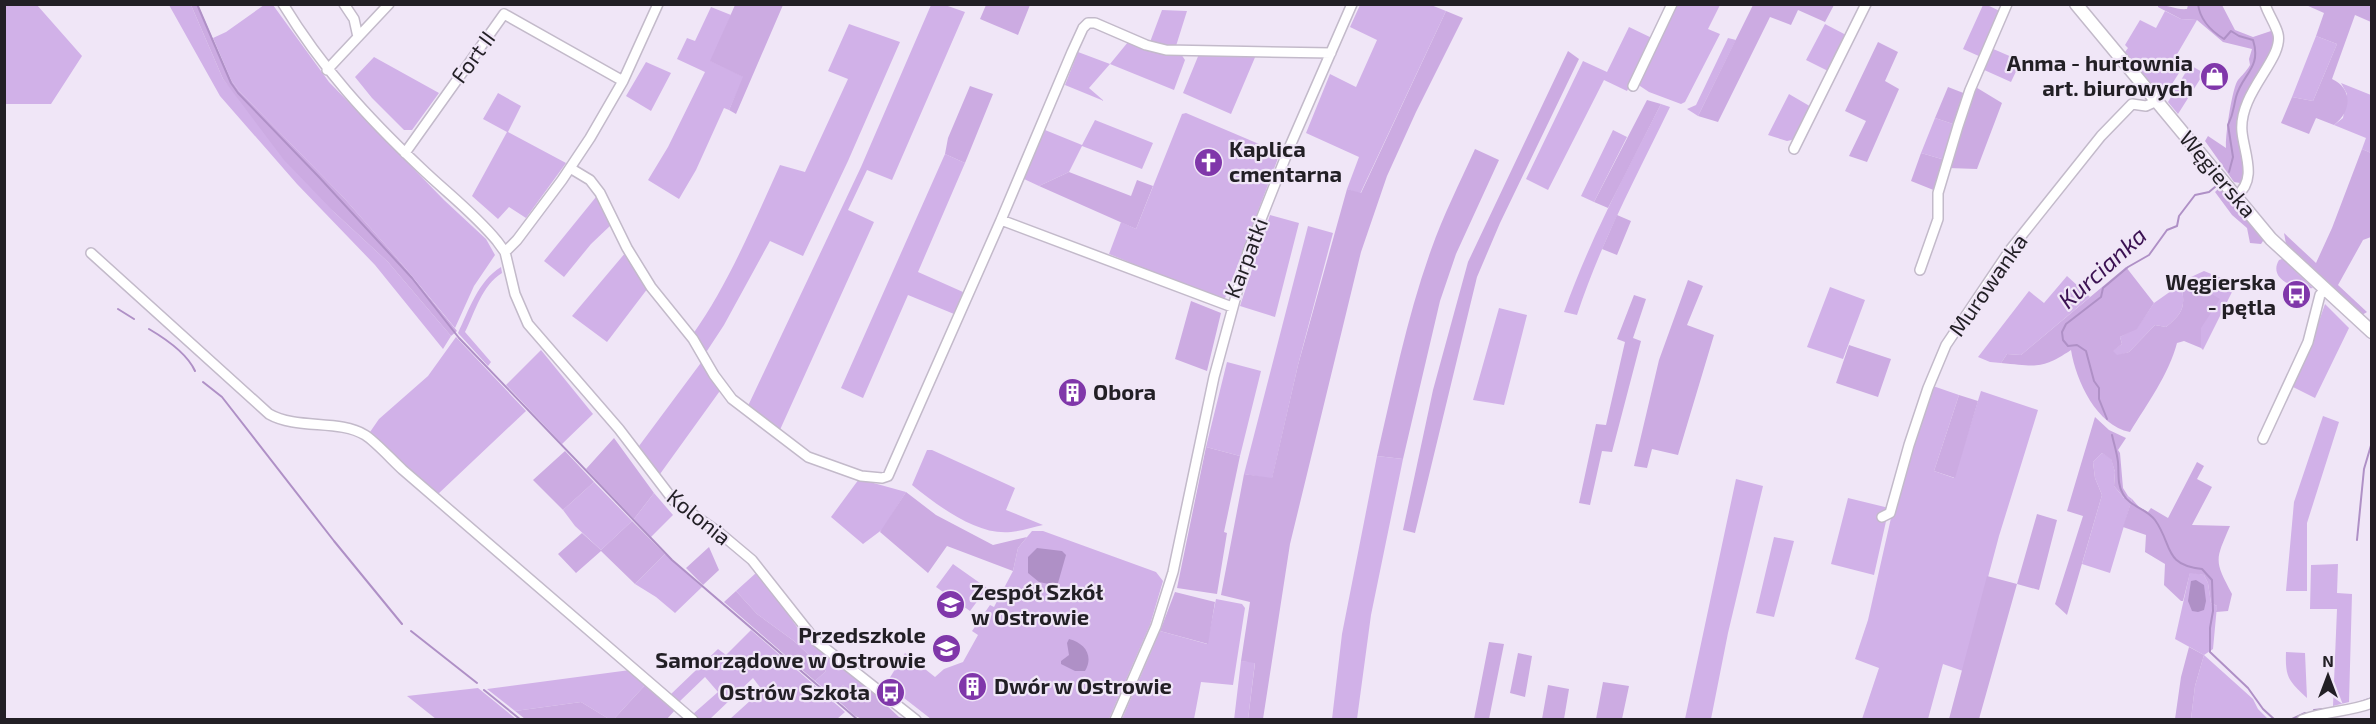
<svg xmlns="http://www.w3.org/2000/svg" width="2376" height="724" viewBox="0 0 2376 724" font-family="'Exo 2',sans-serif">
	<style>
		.green { fill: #d1b1e8 }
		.forest { fill: #ccabe2 }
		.water { fill: #af90c6 }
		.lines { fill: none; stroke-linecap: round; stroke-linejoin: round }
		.stream { stroke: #af90c6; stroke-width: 2 }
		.street-casing { stroke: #c3baca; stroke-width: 12 }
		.secondary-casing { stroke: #c3baca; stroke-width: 15 }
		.street { stroke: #fff; stroke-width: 9 }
		.secondary { stroke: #fff; stroke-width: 12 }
		.labels { text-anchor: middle; stroke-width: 4.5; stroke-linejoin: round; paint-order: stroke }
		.street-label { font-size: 22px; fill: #221f25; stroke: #f0e6f7 }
		.poi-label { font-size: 22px; font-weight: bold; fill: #221f25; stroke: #f0e6f7; text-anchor: end }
		.water-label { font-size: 24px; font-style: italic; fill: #3b1152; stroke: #f0e6f7 }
	</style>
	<rect width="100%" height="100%" fill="#f0e6f7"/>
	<!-- green -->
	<path class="green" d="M4 5H37L82 56 51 104H5Z
		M169 5H191L223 79 335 213 388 262 451 336 443 349 375 265 297 184 220 96Z
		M264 5H273L329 82 444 200 486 239 495 255 474 286 455 328 396 257 344 198 239 91 231 80 213 38 226 32Z
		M931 5H945L965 12 892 180 867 170 848 210 874 222 779 432 747 408 861 167Z
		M1360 5H1431L1446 11 1360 194 1347 189 1359 157 1306 133 1330 74 1356 87 1377 40 1350 27Z
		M1674 5H1720L1708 29 1720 34 1685 102 1681 104 1649 92 1640 86 1639 80Z
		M1983 5H1987L2002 12 1981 57 1963 49Z
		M711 7 731 15 711 61 744 77 729 110 724 108 696 170 679 199 648 180 668 147 705 72 677 59 687 38 695 41Z
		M1162 10 1187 11 1176 46 1158 45 1150 42Z
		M2165 11 2181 19 2197 20 2176 56 2186 62 2163 98 2125 52 2128 48 2125 45 2140 20 2156 28Z
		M849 24 900 42 848 161 803 256 770 241 724 325 705 354 693 334C729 283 754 222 780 165L805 172 848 79 828 71Z
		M1825 24 1848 36 1830 72 1806 60Z
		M1629 27 1654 39 1627 91 1604 80 1548 190 1526 179 1583 61 1607 72Z
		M2316 36 2337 44 2313 101 2292 97Z
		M1728 38 1736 40 1698 116 1687 109 1696 105Z
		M1128 42 1157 53 1181 54 1185 60 1174 90 1110 64 1089 88 1104 101 1065 85 1078 52 1110 64Z
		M1991 48 2021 61 2011 82 1982 69Z
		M1199 54 1256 55 1231 114 1183 93Z
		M374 57 439 93 412 130H404L372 98 355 77Z
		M646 62 671 73 651 111 626 96Z
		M2190 65 2204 73 2178 114 2168 102Z
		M2341 83 2371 95V153L2362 149 2366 138 2334 125 2343 118 2347 94Z
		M498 93 521 106 508 132 566 163 526 218 509 207 498 219 472 196 507 132 483 119Z
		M1789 94 1813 108 1796 139 1787 141 1768 135Z
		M1661 104 1670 107C1637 175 1601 242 1577 315L1564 312C1590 239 1626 172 1661 104Z
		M1186 113 1280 153 1224 301 1109 254 1121 222 1136 229 1182 114Z
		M1935 118 1956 125 1945 160 1921 153Z
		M1095 120 1153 143 1142 169 1082 146 1069 172 1039 186 1024 179 1045 130 1082 145Z
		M1613 130 1627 137 1594 202 1581 196Z
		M945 154 965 163 918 272 963 292 954 314 908 295 863 398 841 388Z
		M596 197 611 225 591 244 564 277 544 261Z
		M1270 215 1299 223 1275 317 1240 306Z
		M1308 226 1333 233 1298 365 1272 479 1244 474Z
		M626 252 648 288 607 342 572 316Z
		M2282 259 2284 260 2313 288C2298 290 2267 280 2279 260Z
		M501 267 502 273C482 285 475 312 465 332L491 362 488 366 458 333C469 310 478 281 501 267Z
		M2204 271 2236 284 2203 350 2201 348 2199 296 2191 277Z
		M2067 276 2090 297 2021 355 2007 354 2001 363 1990 362 1978 357 2029 291 2044 303Z
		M2181 284C2186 307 2183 313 2166 327L2155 325 2129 352 2117 356 2112 351 2122 344 2120 337 2137 328 2154 303Z
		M1830 287 1865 300 1843 359 1807 347Z
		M2325 304 2349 328 2315 398 2289 385 2312 341Z
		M1499 308 1527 315 1504 405 1473 400Z
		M456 337 526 411 437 495 372 437 370 432 379 419 428 376Z
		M541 350 593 414 562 444 506 385Z
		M703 360 722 388 660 474 639 446Z
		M1227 362 1261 371 1240 456 1206 447Z
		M1933 386 1959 395 1934 471 1954 478 1981 391 2038 410 1999 536 1963 671 1943 664 1928 719H1862L1879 668 1855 659 1868 620 1891 518Z
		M2323 416 2339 422 2307 523V591H2286L2294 502Z
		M927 450H932L1015 488 1006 510 1043 525C1033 527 1022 531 1011 532 977 536 937 505 912 485Z
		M2102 453 2111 458 2115 472 2114 486 2124 498 2128 496 2132 499 2110 573 2082 564 2102 495 2095 478 2093 462Z
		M1377 456 1403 459 1371 615 1357 719 1335 720 1332 719 1342 634Z
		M859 479 906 492 883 529 863 544 831 517Z
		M1736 479 1763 486 1728 633 1711 719H1685Z
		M594 482 632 521 601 550 575 526 563 510Z
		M654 493 673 515 651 537 634 519Z
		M1848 498 1889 508 1874 575 1831 564Z
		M1032 531H1043L1156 572 1163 581 1150 625 1109 719H931L886 684 905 653 935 677 944 669 963 662 978 635 972 631 990 605 994 607 1013 571 1018 548Z
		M1774 537 1794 541 1774 617 1756 613Z
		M665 554 702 587 675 613 656 597 635 584Z
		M953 564 987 588 970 611 936 587Z
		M2338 564 2337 593 2352 594 2349 702 2333 706 2337 609H2310L2311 565Z
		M2190 572 2204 575 2208 583 2211 603 2217 606 2213 649 2204 655 2253 699 2258 709 2268 719H2191L2195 686 2204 655 2175 639Z
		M756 573 764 580 804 637 866 686 859 699 843 685 832 695 815 681 826 671 794 641 757 614 736 591Z
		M1216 599 1242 604 1245 608 1233 685 1201 682 1194 719H1122L1160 631 1207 644Z
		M751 630 845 712 837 719H730L762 690 753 678 710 719H699L693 714 718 692 705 677 679 702 670 695 718 649 726 655Z
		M2286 652 2305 653 2307 698C2289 681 2285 678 2286 652Z
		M1241 661 1255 662 1248 719 1234 720Z
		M630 670 647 683 613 720 609 719 581 702 515 711 487 689Z
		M478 688 516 719H436L407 696Z"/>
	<!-- forest -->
	<path class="forest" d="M191 5H198L231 80 239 91 344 198 396 257 457 331 451 336 388 262 335 213 284 160 223 79Z
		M735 5H783L736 114 729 110 743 77 710 61Z
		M986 5V4L1030 5 1018 35 980 19Z
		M1753 5H1834L1825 22 1798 10 1791 25 1770 17 1718 122 1698 116Z
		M2158 5C2169 5 2176 10 2187 9L2188 5H2222L2235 30 2253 37 2274 30V48L2247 95 2244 179 2240 183 2234 182 2205 141 2208 136 2226 148C2225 137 2232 88 2238 80 2242 75 2246 72 2250 65L2249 59 2252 49 2223 42 2197 20 2181 19 2158 7Z
		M2306 5H2372L2371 22 2355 15 2332 79C2353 89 2352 111 2334 125L2316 118 2309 134 2281 123 2292 97 2313 101 2337 44 2316 36 2324 13Z
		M1446 11 1463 18 1416 112 1387 176 1361 252 1290 544 1263 719H1248L1255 663 1241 661 1250 602 1221 595 1244 474 1272 478 1298 365 1347 189 1361 193Z
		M1878 42 1898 52 1885 81 1899 89 1867 162 1849 156 1866 121 1845 111Z
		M1568 51 1579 59 1500 223 1477 277 1415 533 1403 530 1433 390 1468 262Z
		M970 86 993 94 965 163 945 154 948 138Z
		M1974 86 2002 103 1977 169 1948 168Z
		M1948 87 1966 94 1956 125 1935 118Z
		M1647 100 1661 104 1608 208 1594 202Z
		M1475 149 1499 160 1456 254 1440 301 1403 459 1377 456C1393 387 1407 317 1431 250 1443 216 1460 182 1475 149Z
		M2362 149 2371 153V237L2363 240 2338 285 2367 312 2362 315 2286 244 2284 233 2316 263 2332 228Z
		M1921 153 1945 160 1936 191 1911 181Z
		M1069 172 1131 196 1137 180 1153 186 1136 229 1039 186Z
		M2221 186 2265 238 2261 244 2250 243 2247 228 2232 215 2215 192Z
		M1617 215 1631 221 1617 255 1602 249Z
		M2126 267 2154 303 2137 329 2120 337 2122 344 2113 351 2117 355 2129 352 2155 325 2166 327C2183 313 2186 307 2181 284L2191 277 2199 296 2210 293 2220 299 2201 328V348L2184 341 2177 343C2169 374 2147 404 2130 432 2097 426 2076 381 2071 350 2041 370 2036 366 2001 363L2007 354 2021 355Z
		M1688 280 1703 286 1687 325 1714 335 1678 455 1652 449 1647 468 1634 466 1659 360Z
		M1634 295 1646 299 1633 338 1641 341 1612 452 1602 451 1590 505 1579 503 1596 424 1606 425 1625 342 1617 339Z
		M1191 301 1221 313 1207 371 1175 359Z
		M1849 345 1891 359 1878 397 1836 383Z
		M1959 395 1978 401 1955 478 1934 471Z
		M2095 417 2109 430 2126 438 2118 450 2120 453 2123 488 2128 496 2125 499 2114 486 2115 472 2111 459 2102 453 2093 462 2095 478 2102 495 2067 615 2055 604 2083 516 2067 511Z
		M614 438 654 493 634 519 586 469Z
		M1206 447 1240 456 1224 532 1227 533 1217 594 1177 588Z
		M565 451 594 482 563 510 533 480Z
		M2197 462 2204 466 2197 479 2212 487 2192 525 2230 526C2215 561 2214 560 2232 594L2228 611 2216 612 2217 606 2211 603 2208 583 2204 575 2190 573 2183 601H2181L2164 585 2165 564 2145 552 2146 535 2123 527 2132 499 2139 507 2148 512 2151 508 2168 518Z
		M906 492 936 515 993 545 1027 537 1018 548 1013 571 947 546 928 573 880 532Z
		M2037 514 2057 520 2039 590 2017 584 1979 719H1949L1987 576 2017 584Z
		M632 521 665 554 635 584 601 551 576 573 558 554 582 533 601 550Z
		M709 547 719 570 703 585 686 568Z
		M736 591 757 614 794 641 826 671 815 681 724 602Z
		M1175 592 1215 602 1208 644 1160 631Z
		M1489 642 1504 644 1489 719H1474Z
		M2189 647 2204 655 2195 686 2191 719H2175L2181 677Z
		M1518 653 1532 656 1525 697 1510 693Z
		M1603 682 1629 686 1622 719H1596Z
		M647 683 676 709 667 719 613 720Z
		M843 685 859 699 866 686 899 717 907 719H862L855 716 832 695Z
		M1548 685 1569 689 1564 719H1542Z
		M581 702 609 719H525L515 711Z"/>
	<!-- water -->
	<path class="water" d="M1037 548 1062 551 1066 555 1058 583 1054 585 1039 582 1028 573V557Z
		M2196 580 2204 585 2206 601 2204 610 2198 612 2192 611 2188 601 2191 581Z
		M1069 639C1085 643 1094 656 1085 671H1075L1061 664V661L1069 655 1067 643Z"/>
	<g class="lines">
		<!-- stream -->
		<path class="stream" d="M197 4 231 83 238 93 318 176 412 278 459 338 672 560 858 720
			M2198 4C2200 20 2211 31 2224 39L2231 31 2239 36 2253 40C2262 68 2242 74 2236 97 2233 109 2234 113 2228 125L2233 157 2229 172
			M118 309 134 319
			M149 329C166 339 187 353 195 371
			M203 382 222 397 334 541 402 624
			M2107 419 2099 399V388L2094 381 2086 351 2077 345 2068 346 2063 340 2062 332 2066 324 2101 297 2103 288 2128 267 2149 255 2167 230 2177 226 2179 216 2195 195 2209 192 2215 187
			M2112 435C2114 444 2117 453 2118 462 2119 473 2117 484 2123 494 2130 507 2146 508 2155 520 2173 545 2163 565 2202 569L2212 580 2213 611 2210 628V652L2248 688 2263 709 2275 720
			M2357 540 2364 469 2372 442
			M411 631 477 683
			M484 690 521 720
			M2355 704 2372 698
			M2314 710 2324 709
			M2290 720 2305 713"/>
		<defs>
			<path id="street" d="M283 4C322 68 367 117 421 168 446 192 475 214 497 241L505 252 515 294 528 324 619 429 674 501 721 534 752 560 816 641 916 720
				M344 4 354 19 358 37
				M327 70 389 4
				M1633 86 1672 4
				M1794 149 1866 4
				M405 153 504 14 623 81
				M570 168 590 180 600 193 627 248 651 287 693 339 714 375 732 399 808 457 861 476 882 478 888 476 1001 220
				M2236 196C2258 180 2244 153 2242 132 2238 93 2284 59 2278 34 2276 25 2268 14 2265 4
				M505 252 517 240 562 180 590 138 623 81 658 4
				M91 253 269 414C297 430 339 419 365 435 375 441 393 461 403 470L693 720
				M1920 270 1938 219V193L1958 126 1970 90 2007 4
				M1232 307 1001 220 1072 52 1083 28 1088 23H1095L1146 45 1166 50 1331 53
				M2263 439 2308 342 2320 295 2325 290
				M1882 517 1890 513 1909 445 1928 388 1946 345 2010 250 2101 136 2132 104 2146 106 2157 101
				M1115 720 1156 626 1173 572 1214 377 1248 252 1290 146 1352 4
				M2302 720C2325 711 2349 712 2372 703"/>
			<path id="secondary" d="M2076 4 2271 239 2372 332"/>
		</defs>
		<!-- street casing -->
		<use href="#street" class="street-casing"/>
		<!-- secondary casing -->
		<use href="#secondary" class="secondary-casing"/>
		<!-- street -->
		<use href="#street" class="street"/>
		<!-- secondary -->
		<use href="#secondary" class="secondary"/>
	</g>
	<!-- icons -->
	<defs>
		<symbol id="shop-disc" viewBox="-11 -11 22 22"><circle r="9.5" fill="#8037aa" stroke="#f0e6f7"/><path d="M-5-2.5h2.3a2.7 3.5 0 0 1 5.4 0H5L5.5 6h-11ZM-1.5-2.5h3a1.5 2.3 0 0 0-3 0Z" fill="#fff"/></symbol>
		<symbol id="church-disc" viewBox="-11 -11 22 22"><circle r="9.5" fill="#8037aa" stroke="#f0e6f7"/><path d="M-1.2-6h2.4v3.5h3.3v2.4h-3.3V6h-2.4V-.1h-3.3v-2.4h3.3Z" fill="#fff"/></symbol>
		<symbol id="bus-disc" viewBox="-11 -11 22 22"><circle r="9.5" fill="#8037aa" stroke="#f0e6f7"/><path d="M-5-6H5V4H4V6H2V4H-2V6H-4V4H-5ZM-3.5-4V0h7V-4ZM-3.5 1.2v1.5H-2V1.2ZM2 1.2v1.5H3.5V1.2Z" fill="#fff"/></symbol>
		<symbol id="building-disc" viewBox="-11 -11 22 22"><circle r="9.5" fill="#8037aa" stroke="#f0e6f7"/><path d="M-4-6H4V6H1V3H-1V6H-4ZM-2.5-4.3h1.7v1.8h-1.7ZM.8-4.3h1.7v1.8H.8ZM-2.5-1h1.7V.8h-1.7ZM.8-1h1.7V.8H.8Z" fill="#fff"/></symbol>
		<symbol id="school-disc" viewBox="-11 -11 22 22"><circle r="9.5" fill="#8037aa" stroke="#f0e6f7"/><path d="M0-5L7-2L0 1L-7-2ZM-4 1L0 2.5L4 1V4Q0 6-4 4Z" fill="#fff"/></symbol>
	</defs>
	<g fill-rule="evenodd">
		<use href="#shop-disc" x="2198" y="60" width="33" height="33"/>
		<use href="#church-disc" x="1192" y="146" width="33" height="33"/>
		<use href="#bus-disc" x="2280" y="278" width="33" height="33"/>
		<use href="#building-disc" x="1056" y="376" width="33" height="33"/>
		<use href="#school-disc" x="934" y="588" width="33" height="33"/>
		<use href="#school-disc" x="930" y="632" width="33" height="33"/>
		<use href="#building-disc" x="956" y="670" width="33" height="33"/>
		<use href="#bus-disc" x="874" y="676" width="33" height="33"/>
	</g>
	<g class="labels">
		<!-- street labels -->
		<g class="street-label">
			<text transform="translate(473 57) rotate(-54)" y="8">Fort II</text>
			<text transform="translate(2218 174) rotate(50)" y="8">Węgierska</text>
			<text transform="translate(1246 258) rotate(-69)" y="8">Karpatki</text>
			<text transform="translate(1988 285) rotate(-55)" y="8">Murowanka</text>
			<text transform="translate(699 517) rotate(39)" y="8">Kolonia</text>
		</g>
		<!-- poi labels -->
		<g class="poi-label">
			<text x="2193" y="71">Anma - hurtownia<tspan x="2193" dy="25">art. biurowych</tspan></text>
			<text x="1229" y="157" text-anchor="start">Kaplica<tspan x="1229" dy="25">cmentarna</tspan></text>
			<text x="2276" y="290">Węgierska<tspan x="2276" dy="25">- pętla</tspan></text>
			<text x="1093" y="400" text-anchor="start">Obora</text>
			<text x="971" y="600" text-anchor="start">Zespół Szkół<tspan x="971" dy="25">w Ostrowie</tspan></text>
			<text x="926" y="643">Przedszkole<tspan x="926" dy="25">Samorządowe w Ostrowie</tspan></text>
			<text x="994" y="694" text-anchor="start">Dwór w Ostrowie</text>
			<text x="870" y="700">Ostrów Szkoła</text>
		</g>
		<!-- water labels -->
		<g class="water-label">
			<text transform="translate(2103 268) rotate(-42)" y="8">Kurcianka</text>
		</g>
	</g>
	<!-- border -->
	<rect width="2376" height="724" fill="none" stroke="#221f25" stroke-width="12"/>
	<!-- north arrow -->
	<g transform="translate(2328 676)" stroke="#f0e6f7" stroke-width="4.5" paint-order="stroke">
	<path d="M0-4.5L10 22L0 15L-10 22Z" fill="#221f25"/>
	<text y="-9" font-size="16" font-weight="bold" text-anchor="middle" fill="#221f25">N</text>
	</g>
</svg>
